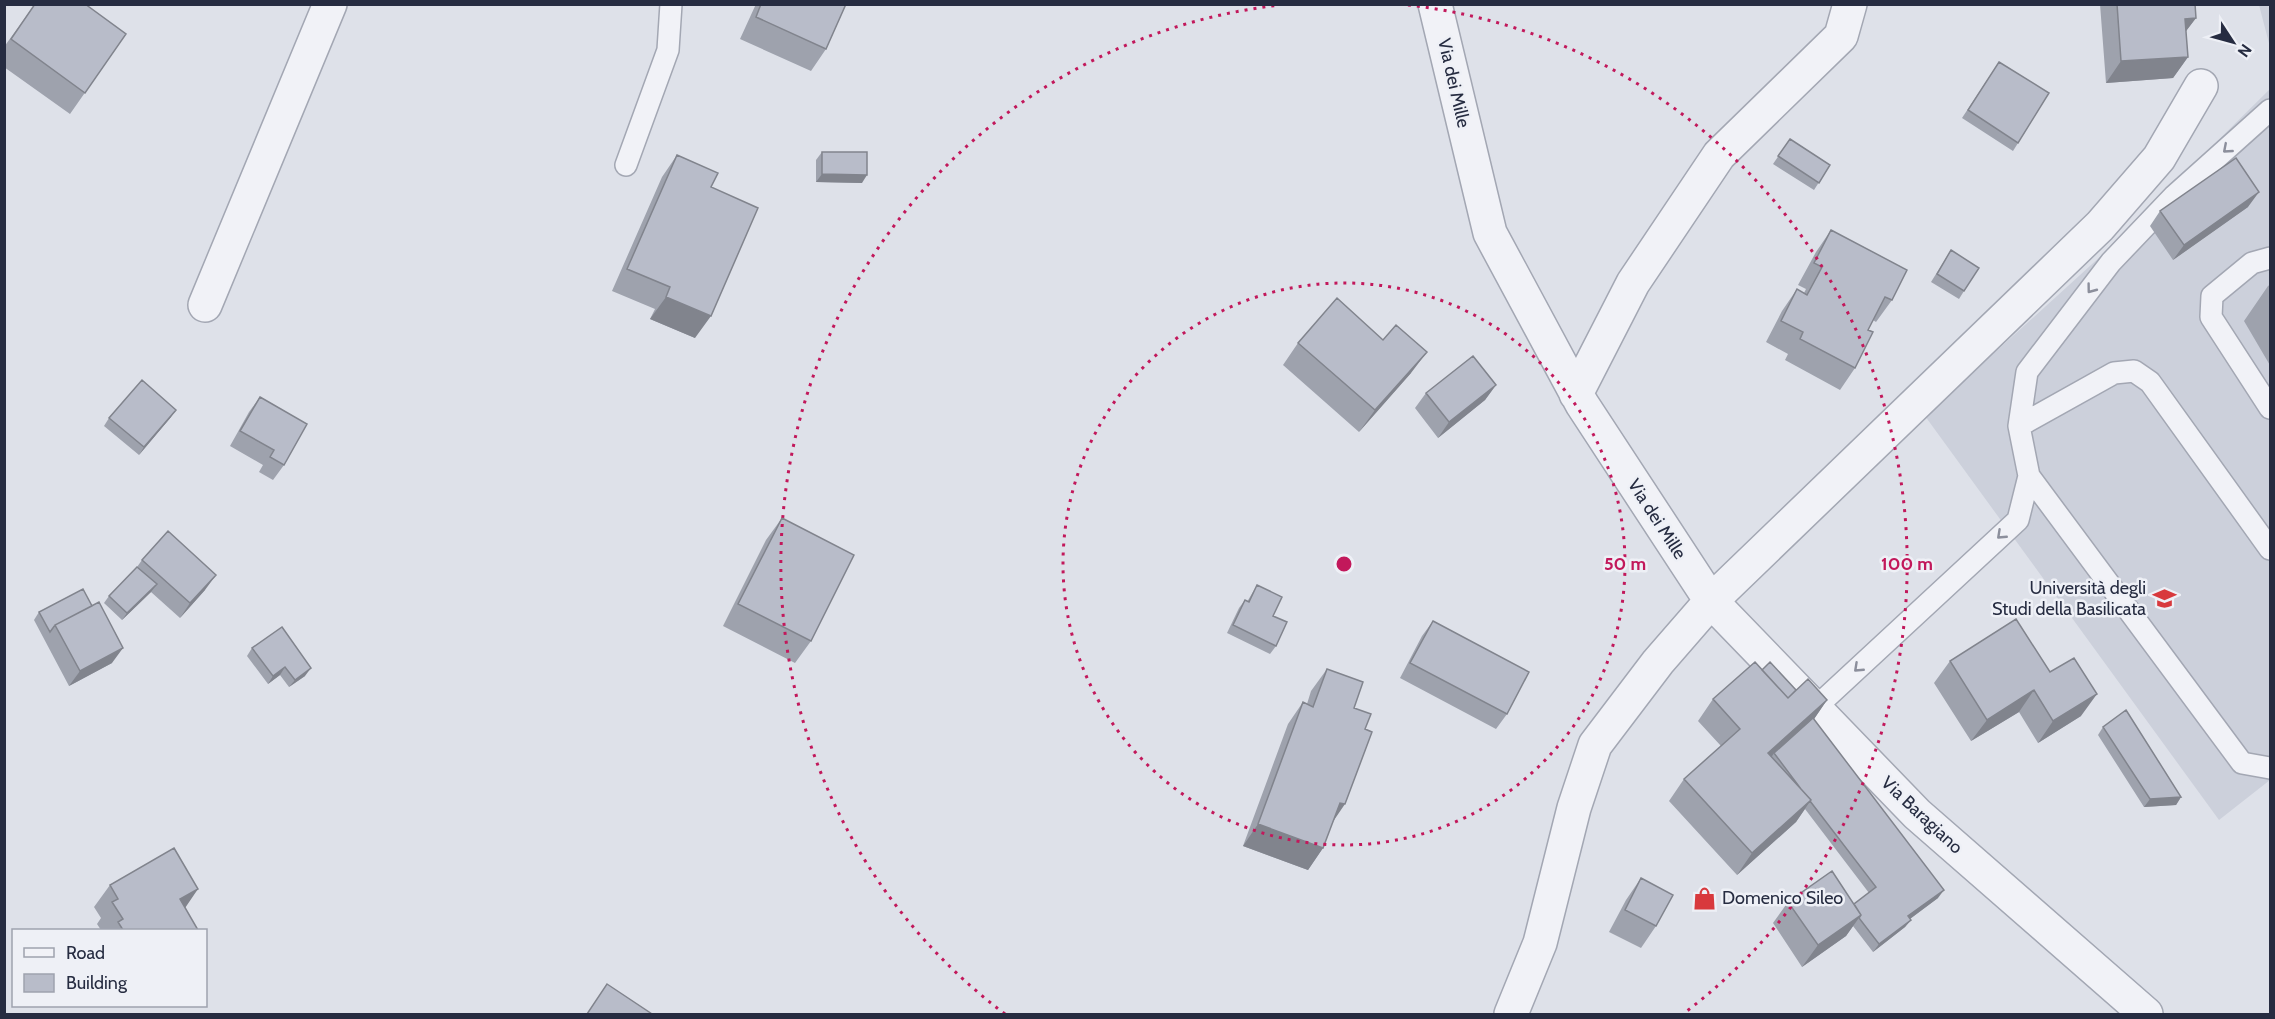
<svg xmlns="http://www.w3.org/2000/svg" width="2275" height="1019" viewBox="0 0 2275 1019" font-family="Cabin,sans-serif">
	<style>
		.built { fill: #ccd0db }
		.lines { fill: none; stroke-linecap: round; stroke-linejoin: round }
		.service-casing { stroke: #a3a7b3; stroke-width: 24 }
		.minor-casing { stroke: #a3a7b3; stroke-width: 36 }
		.service { stroke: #f1f2f7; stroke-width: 21 }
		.minor { stroke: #f1f2f7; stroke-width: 33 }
		.wall { fill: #9ea2ad }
		.shaded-wall { fill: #81848d }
		.building { fill: #b8bcc9; stroke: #81848d; stroke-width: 1.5 }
		.oneway { stroke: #8c8f9c }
		.ring { fill: none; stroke: #c2185b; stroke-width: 3; stroke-dasharray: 3 6 }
		.labels { text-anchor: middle; stroke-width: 5; stroke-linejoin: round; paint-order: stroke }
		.street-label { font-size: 18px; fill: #262c41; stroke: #eef0f6 }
		.poi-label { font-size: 18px; fill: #262c41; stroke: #eef0f6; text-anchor: end }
		.centre { fill: #c2185b; stroke: #eef0f6; stroke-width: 3 }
		.ring-label { font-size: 18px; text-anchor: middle; font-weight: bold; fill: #c2185b; stroke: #eef0f6; stroke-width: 5; stroke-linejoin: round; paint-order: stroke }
	</style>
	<rect width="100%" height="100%" fill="#dee1e9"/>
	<!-- built -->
	<path class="built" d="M2259 5H2270V47Z
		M2270 89V780L2219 820 1925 416 2102 255Z"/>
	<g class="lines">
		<defs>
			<path id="service" d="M626 165 668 50 671 4
				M2270 258 2252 263 2212 296 2211 317 2270 408
				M2019 426 2114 373 2134 371 2150 382 2270 549
				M2029 476 2242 763 2270 768
				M1815 708 2018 520 2029 476 2019 426 2027 372 2111 262 2174 196 2270 110"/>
			<path id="minor" d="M1435 4 1490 233 1582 404 1711 601 1917 814 2146 1014
				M205 305 330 4
				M1576 394 1633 283 1719 155 1841 36 1850 4
				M1511 1014 1540 943 1574 808 1595 745 1658 662 1711 601 2100 226 2159 158 2201 86"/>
		</defs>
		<!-- service casing -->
		<use href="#service" class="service-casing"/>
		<!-- minor casing -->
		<use href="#minor" class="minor-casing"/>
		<!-- service -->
		<use href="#service" class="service"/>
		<!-- minor -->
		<use href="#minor" class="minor"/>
	</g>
	<!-- wall -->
	<path class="wall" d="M35 4 126 34 70 114 4 67V47Z
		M756 4H846L826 49 811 71 740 39Z
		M2100 4H2195L2196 18 2186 31 2188 57 2173 78 2106 83Z
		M1999 62 2018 143 2013 151 1962 118Z
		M1790 139 1830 165 1814 190 1773 164Z
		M822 152 862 183 816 182V160Z
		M677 155 711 187 695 338 650 319 655 309 612 291 662 177Z
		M2248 207 2173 260 2150 226 2160 211Z
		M1831 230 1892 300 1876 322 1873 320 1868 330 1855 368 1840 390 1785 360 1788 354 1766 342 1782 311 1797 289 1804 293 1806 289 1798 285 1816 252Z
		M1951 250 1964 291 1959 299 1931 282Z
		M2271 284V367L2244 321 2268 286Z
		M1298 343 1411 373 1359 432 1283 365Z
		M1496 385 1485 400 1438 438 1415 408 1426 393Z
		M260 397 284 465 273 480 259 472 263 465 230 446 249 412Z
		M171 417 139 455 104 426 109 418Z
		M782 518 811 641 795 663 723 626 766 540Z
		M142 560 205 590 180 618 151 592 122 620 104 603 109 596 137 567Z
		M1257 585 1273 616 1276 646 1270 654 1227 633 1239 608 1245 600 1247 602Z
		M39 612 112 663 69 686 34 620Z
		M1433 621 1507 714 1496 729 1400 678 1422 636Z
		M252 648 305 676 289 687 280 675 268 684 247 656Z
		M1950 661 2050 672 2081 716 2038 743 2019 712 1971 741 1934 683Z
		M1327 669 1354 708 1365 729 1323 848 1308 870 1243 846 1288 724 1303 702 1307 704 1311 691Z
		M1762 670 1796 690 1827 700 1814 719 1938 898 1910 919 1911 920 1905 927 1873 952 1853 926 1846 936 1802 967 1773 923 1788 902 1854 904 1869 893 1805 809 1796 822 1737 875 1669 801 1684 779 1721 746 1698 721 1713 699Z
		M2103 727 2181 797 2176 805 2144 807 2098 735Z
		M1641 878 1656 926 1641 948 1609 932 1626 900Z
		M110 885 185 908 198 930H101L97 924 101 918 94 907Z"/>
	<!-- shaded-wall -->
	<path class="shaded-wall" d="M2196 18 2180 39 2185 19Z
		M2188 57 2173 78 2106 83 2121 61Z
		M822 174 867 175 862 183 816 182Z
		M2259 192 2248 207 2173 260 2184 245Z
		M666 297 711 316 695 338 650 319Z
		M1427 352 1411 373 1359 432 1375 410Z
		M1496 385 1485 400 1438 438 1449 422Z
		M176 410 171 417 139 455 144 447Z
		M216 575 205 590 180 618 190 603Z
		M157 584 151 592 122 620 127 613Z
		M123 648 112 663 69 686 80 671Z
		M285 667 280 675 268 684 273 676Z
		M311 668 305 676 289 687 295 680Z
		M2034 690 2019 712 1971 741 1987 720Z
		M2097 694 2081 716 2038 743 2053 721Z
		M1827 700 1812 722 1774 753 1769 761 1768 753Z
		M2181 797 2176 805 2144 807 2150 799Z
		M1811 800 1796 822 1737 875 1752 853Z
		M1340 803 1345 804 1330 826Z
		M1258 824 1323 848 1308 870 1243 846Z
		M198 889 183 911 180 899Z
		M1944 890 1938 898 1903 924 1908 916Z
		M1861 915 1846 936 1802 967 1818 945Z
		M1911 920 1905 927 1873 952 1879 944Z"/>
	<!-- building -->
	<path class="building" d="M35 4H85L126 34 85 93 11 39Z
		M761 4H846L826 49 756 17Z
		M2117 4H2195L2196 18 2185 19 2188 57 2121 61Z
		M1999 62 2049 93 2018 143 1968 110Z
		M1790 139 1830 165 1819 183 1778 156Z
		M822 152H867V175L822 174Z
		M677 155 718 173 711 187 758 208 711 316 666 297 670 287 627 269Z
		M2236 158 2259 192 2184 245 2160 211Z
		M1831 230 1907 270 1892 300 1885 297 1868 330 1873 332 1855 368 1800 339 1803 332 1781 321 1797 289 1807 295 1822 267 1814 263Z
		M1951 250 1979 268 1964 291 1937 274Z
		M1337 298 1383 340 1396 325 1427 352 1375 410 1298 343Z
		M1473 356 1496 385 1449 422 1426 393Z
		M142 380 176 410 144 447 109 418Z
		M260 397 307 424 284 465 270 457 274 450 240 431Z
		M782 518 854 555 811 641 738 604Z
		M168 531 216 575 190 603 142 560Z
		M137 567 157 584 127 613 109 596Z
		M1257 585 1282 597 1273 616 1287 622 1276 646 1233 625 1245 600 1249 602Z
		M83 589 92 606 55 625 50 632 39 612Z
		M99 602 123 648 80 671 55 625Z
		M2016 619 2050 672 2074 658 2097 694 2053 721 2034 690 1987 720 1950 661Z
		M1433 621 1529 672 1507 714 1410 663Z
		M282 627 311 668 295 680 285 667 273 676 252 648Z
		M1755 662 1788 698 1808 679 1827 700 1768 753 1811 800 1752 853 1684 779 1740 729 1713 699Z
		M1770 662 1796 690 1788 698 1762 670Z
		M1327 669 1363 682 1354 708 1371 714 1365 729 1372 732 1345 804 1340 803 1323 848 1258 824 1303 702 1313 707Z
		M2126 710 2181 797 2150 799 2103 727Z
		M1813 718 1944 890 1908 916 1911 920 1879 944 1859 918 1861 915 1854 904 1876 887 1810 801 1811 800 1801 789 1774 753Z
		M174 848 198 889 180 899 198 930H123L118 922 123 919 112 902 118 899 110 885Z
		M1832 871 1861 915 1818 945 1788 902Z
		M1641 878 1673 895 1656 926 1625 910Z
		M607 984 652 1014H587Z"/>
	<!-- one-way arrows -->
	<defs><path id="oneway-chevron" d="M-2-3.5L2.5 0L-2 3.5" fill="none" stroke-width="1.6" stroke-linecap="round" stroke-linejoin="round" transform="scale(1.5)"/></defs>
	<g class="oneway">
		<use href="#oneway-chevron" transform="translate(2227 149) rotate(139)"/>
		<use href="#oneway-chevron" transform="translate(2091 289) rotate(127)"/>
		<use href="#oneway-chevron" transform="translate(2001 535) rotate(137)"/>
		<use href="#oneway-chevron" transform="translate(1858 668) rotate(137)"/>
	</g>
	<!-- distance rings -->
	<g class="ring">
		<circle cx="1344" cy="564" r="281"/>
		<path d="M1005 1014A563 563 0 0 1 1280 5M1408 5A563 563 0 0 1 1683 1014"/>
	</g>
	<!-- icons -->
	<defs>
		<symbol id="university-bare" viewBox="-9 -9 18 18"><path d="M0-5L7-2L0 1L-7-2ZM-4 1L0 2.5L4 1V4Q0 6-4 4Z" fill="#d8393d" stroke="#eef0f6" stroke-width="2.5" paint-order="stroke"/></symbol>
		<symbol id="shop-bare" viewBox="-9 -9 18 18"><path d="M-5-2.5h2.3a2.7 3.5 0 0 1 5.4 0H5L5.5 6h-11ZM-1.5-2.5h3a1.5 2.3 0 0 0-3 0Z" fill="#d8393d" stroke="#eef0f6" stroke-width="2.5" paint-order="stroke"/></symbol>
	</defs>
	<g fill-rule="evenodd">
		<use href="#university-bare" x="2148" y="582" width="33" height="33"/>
		<use href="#shop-bare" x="1688" y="882" width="33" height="33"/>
	</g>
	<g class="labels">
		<!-- street labels -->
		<g class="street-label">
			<text transform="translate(1454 83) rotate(77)" y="6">Via dei Mille</text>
			<text transform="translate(1657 519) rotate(57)" y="6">Via dei Mille</text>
			<text transform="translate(1922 815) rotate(43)" y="6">Via Baragiano</text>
		</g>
		<!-- poi labels -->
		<g class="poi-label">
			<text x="2146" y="594">Università degli<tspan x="2146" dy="21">Studi della Basilicata</tspan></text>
			<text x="1722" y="904" text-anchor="start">Domenico Sileo</text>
		</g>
	</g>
	<circle cx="1344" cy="564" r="9" class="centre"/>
	<g class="ring-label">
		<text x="1625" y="570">50 m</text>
		<text x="1907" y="570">100 m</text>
	</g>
	<!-- border -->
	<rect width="2275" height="1019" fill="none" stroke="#262c41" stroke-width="12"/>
	<!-- legend -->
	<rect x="12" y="929" width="195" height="78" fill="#eef0f6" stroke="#9ea2ae" stroke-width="1.5"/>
	<rect x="24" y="948" width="30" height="9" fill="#f1f2f7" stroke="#9ea2ae" stroke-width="1.5"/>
	<text x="66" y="959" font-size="18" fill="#262c41">Road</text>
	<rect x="24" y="974" width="30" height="18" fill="#b8bcc9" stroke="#9ea2ae" stroke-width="1.5"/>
	<text x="66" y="989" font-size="18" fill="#262c41">Building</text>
	<!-- north arrow -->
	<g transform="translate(2233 42) rotate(126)" stroke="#eef0f6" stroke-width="4.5" paint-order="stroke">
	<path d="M0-4.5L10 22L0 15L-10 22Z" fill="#262c41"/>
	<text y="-9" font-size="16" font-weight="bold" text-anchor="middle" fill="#262c41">N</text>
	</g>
</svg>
